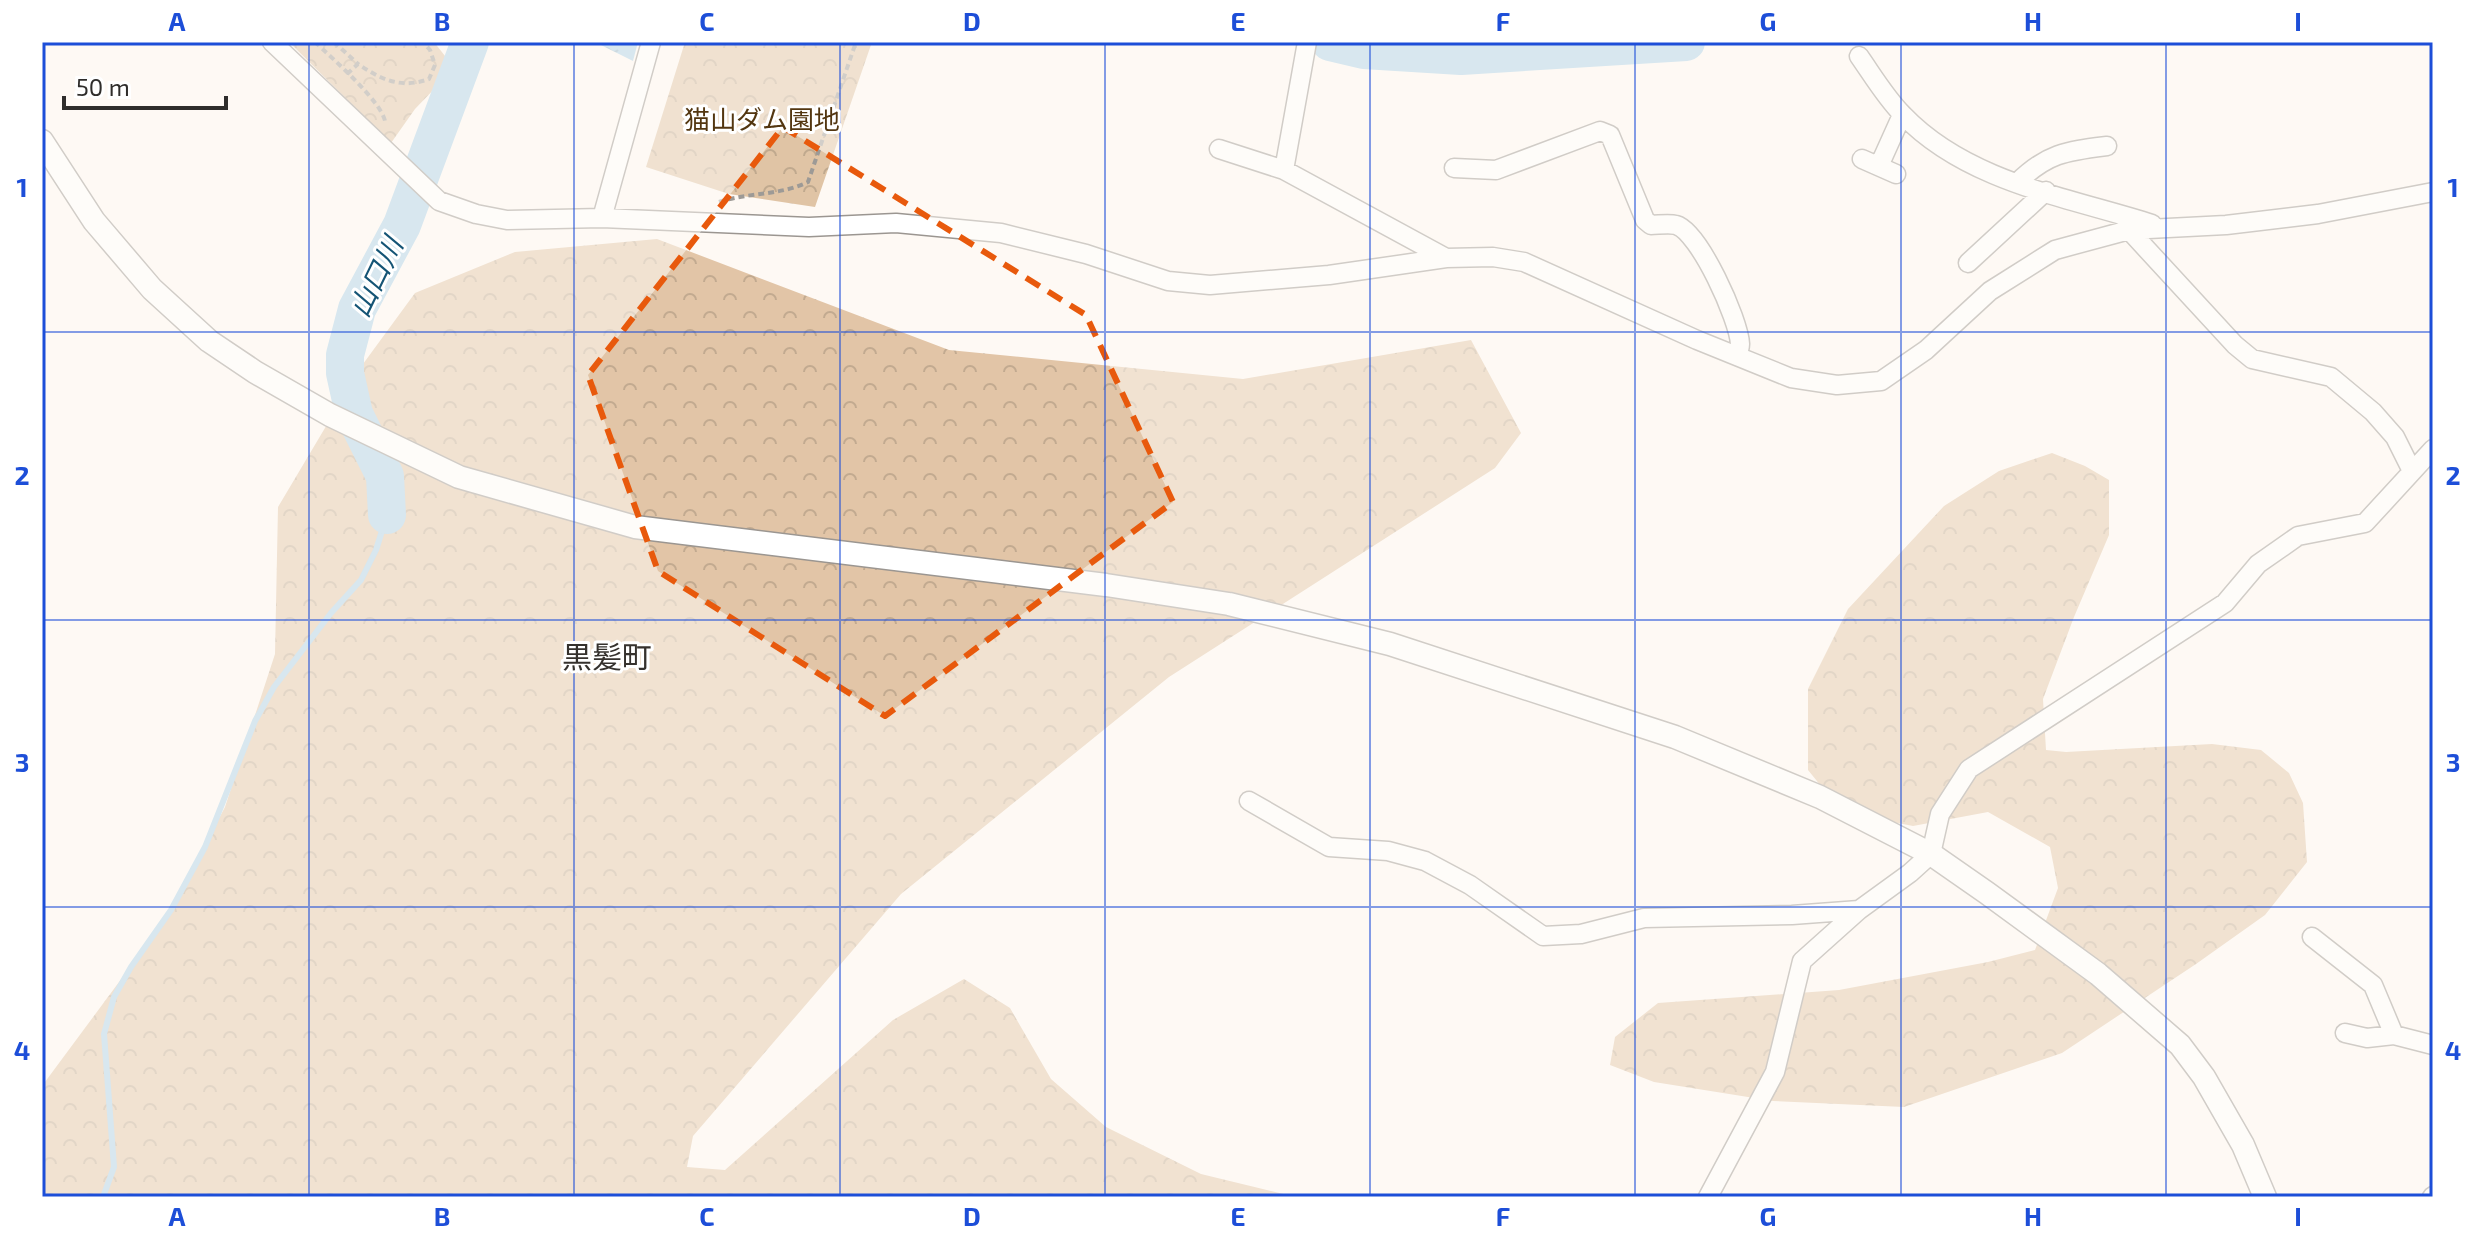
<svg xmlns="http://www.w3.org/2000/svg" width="2475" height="1239" viewBox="0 0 2475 1239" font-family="'Exo 2','Noto Sans JP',sans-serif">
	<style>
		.forest { fill: url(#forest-crowns) }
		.park { fill: url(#park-crowns) }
		.water { fill: url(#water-ripples) }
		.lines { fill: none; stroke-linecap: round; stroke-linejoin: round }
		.stream { stroke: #aad0e8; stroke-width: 6 }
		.river { stroke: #aad0e8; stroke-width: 38 }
		.minor-casing { stroke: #9b9691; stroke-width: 21 }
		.tertiary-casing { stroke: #9b9691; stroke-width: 25 }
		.path { stroke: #9d9a96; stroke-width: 4; stroke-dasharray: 6 4; stroke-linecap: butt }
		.minor { stroke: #fff; stroke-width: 18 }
		.tertiary { stroke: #fff; stroke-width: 22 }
		.marked { fill: none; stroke: #e8590c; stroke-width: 6; stroke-dasharray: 16 10; stroke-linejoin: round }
		.grid { fill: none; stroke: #1d4ed8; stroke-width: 2; stroke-opacity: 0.55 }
		.labels { text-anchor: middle; stroke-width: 6; stroke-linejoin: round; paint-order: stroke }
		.park-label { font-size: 26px; fill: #533610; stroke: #fff }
		.water-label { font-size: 28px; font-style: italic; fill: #145475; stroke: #fff }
		.quarter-label { font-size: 30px; fill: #35312d; stroke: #fff }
		.neatline { fill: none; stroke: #1d4ed8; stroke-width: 3 }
		.grid-label { font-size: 26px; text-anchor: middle; font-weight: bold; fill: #1d4ed8 }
	</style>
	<defs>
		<pattern id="forest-crowns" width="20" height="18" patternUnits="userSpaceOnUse" patternTransform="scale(2)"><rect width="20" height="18" fill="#e2c5a7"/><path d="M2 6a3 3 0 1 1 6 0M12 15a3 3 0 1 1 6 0" fill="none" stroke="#c2aa90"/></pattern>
		<pattern id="park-crowns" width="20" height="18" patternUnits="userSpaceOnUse" patternTransform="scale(2)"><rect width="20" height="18" fill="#e0c4a5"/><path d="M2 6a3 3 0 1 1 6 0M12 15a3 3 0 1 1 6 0" fill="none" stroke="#c0a98e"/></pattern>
		<pattern id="water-ripples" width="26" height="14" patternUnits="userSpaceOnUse" patternTransform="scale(2)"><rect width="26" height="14" fill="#aad0e8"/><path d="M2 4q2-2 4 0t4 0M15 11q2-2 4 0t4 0" fill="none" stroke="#93b3c7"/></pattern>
	</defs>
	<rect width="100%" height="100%" fill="#fef9f4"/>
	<!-- forest -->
	<path class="forest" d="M657 239 949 350 1243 379 1471 340 1521 433 1495 468 1169 677 901 894 693 1136 687 1167 725 1170 893 1020 964 979 1010 1008 1051 1079 1106 1127 1201 1174 1296 1197H42V1086L165 920 225 807 275 654 278 507 363 364 415 293 515 252Z
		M2052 453 2085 466 2109 480V535L2074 617 2043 699 2046 750 2066 752 2212 744 2261 750 2289 773 2303 803 2307 862 2265 915 2196 964 2062 1053 1904 1107 1773 1101 1654 1082 1610 1065 1615 1037 1658 1003 1839 990 1988 962 2035 950 2058 888 2050 847 1988 812 1913 826 1842 812 1808 770V689L1848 609 1944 506 1999 471Z"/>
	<!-- park -->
	<path class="park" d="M289 42H434L445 56 439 84 415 109 391 143Z
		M685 42H872L815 207 729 194 646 167Z"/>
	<!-- water -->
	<path class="water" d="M595 42H638L633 61Z"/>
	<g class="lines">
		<!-- stream -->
		<path class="stream" d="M103 1197 114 1167 104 1034 114 997 131 967 171 910 205 847 255 721 274 687 331 613 361 580 376 550 387 515"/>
		<!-- river -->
		<path class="river" d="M1330 42 1364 50 1461 56 1686 42
			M387 515 385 476 354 414 345 373V355L357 309 402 225 470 42"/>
		<defs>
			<path id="minor" d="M272 42 439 201 476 214 507 220 602 218 809 227 896 223 1001 233 1086 254 1168 281 1210 285 1329 275 1446 258 1493 257 1524 262 1697 340 1791 378 1837 385 1881 381 1926 350 1990 291 2055 250 2129 230 2226 225 2318 214 2433 192
				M1307 42 1284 170 1446 258
				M1859 56C1873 76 1886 98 1903 115 1967 182 2067 197 2152 224
				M1219 149 1284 170
				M1862 159 1896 174
				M1879 166 1902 115
				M1454 168 1496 170 1600 131 1610 135 1645 220 1651 225C1658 225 1669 223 1676 225 1699 231 1739 320 1740 344 1740 348 1738 352 1738 356
				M2017 183C2047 153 2067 151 2107 146
				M602 218 651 42
				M2129 230 2235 345 2252 359 2331 377 2373 412 2395 437 2411 469
				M1968 263 2046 191
				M1249 801 1329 847 1388 851 1425 861 1470 885 1543 936 1581 934 1644 918 1792 915 1859 910
				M2312 937 2373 985 2394 1035 2433 1045
				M2345 1033 2367 1038 2394 1035
				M1708 1197 1775 1072 1802 961 1859 910 1910 873 1931 854 1940 814 1969 769 2225 603 2258 564 2298 536 2365 523 2433 449
				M2432 1197 2433 1196"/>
			<path id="tertiary" d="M42 141 94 221 152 289 209 341 255 372 330 415 459 477 635 527 1106 585 1229 604 1390 644 1675 737 1820 797 1931 854 1987 893 2098 974 2180 1045 2204 1077 2243 1145 2265 1197"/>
		</defs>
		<!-- minor casing -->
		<use href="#minor" class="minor-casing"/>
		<!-- tertiary casing -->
		<use href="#tertiary" class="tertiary-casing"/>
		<!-- path -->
		<path class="path" d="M315 42C332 58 381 101 385 121
			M334 42 358 64
			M347 74 358 64C382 80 401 89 429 79L435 65 430 50 423 42
			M719 202C750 192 779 196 808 182L856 42"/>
		<!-- minor -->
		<use href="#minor" class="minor"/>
		<!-- tertiary -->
		<use href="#tertiary" class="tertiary"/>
	</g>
	<!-- marked area -->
	<path d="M0 0H2475V1239H0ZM783 127 1086 315 1173 502 885 716 658 571 588 375Z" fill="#fef9f4" fill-opacity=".55" fill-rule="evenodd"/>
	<path class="marked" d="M783 127 1086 315 1173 502 885 716 658 571 588 375Z"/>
	<!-- grid -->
	<path class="grid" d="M309 42V1197M574 42V1197M840 42V1197M1105 42V1197M1370 42V1197M1635 42V1197M1901 42V1197M2166 42V1197M42 332H2433M42 620H2433M42 907H2433"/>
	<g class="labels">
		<!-- park labels -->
		<g class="park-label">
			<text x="762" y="129">猫山ダム園地</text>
		</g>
		<!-- water labels -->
		<g class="water-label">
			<text transform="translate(376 277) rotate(-64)" y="10">山口川</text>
		</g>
		<!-- quarter labels -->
		<g class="quarter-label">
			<text x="607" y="668">黒髪町</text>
		</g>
	</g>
	<!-- border -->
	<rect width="2475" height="1239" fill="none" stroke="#ffffff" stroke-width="88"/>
	<!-- scale -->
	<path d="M64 96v12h162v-12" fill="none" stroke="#2f2d2b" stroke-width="4"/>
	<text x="76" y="96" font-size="24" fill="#2f2d2b" stroke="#ffffff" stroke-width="6" paint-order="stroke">50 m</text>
	<rect x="44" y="44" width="2387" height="1151" class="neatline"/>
	<g class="grid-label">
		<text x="177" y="31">A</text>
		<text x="442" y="31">B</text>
		<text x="707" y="31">C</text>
		<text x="972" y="31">D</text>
		<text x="1238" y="31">E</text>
		<text x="1503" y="31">F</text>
		<text x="1768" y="31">G</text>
		<text x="2033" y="31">H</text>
		<text x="2298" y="31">I</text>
		<text x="22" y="197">1</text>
		<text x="2453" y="197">1</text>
		<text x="22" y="485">2</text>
		<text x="2453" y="485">2</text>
		<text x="22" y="772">3</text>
		<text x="2453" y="772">3</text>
		<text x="22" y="1060">4</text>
		<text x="2453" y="1060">4</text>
		<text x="177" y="1226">A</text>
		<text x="442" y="1226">B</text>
		<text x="707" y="1226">C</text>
		<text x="972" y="1226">D</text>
		<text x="1238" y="1226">E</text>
		<text x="1503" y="1226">F</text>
		<text x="1768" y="1226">G</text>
		<text x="2033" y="1226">H</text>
		<text x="2298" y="1226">I</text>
	</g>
</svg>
